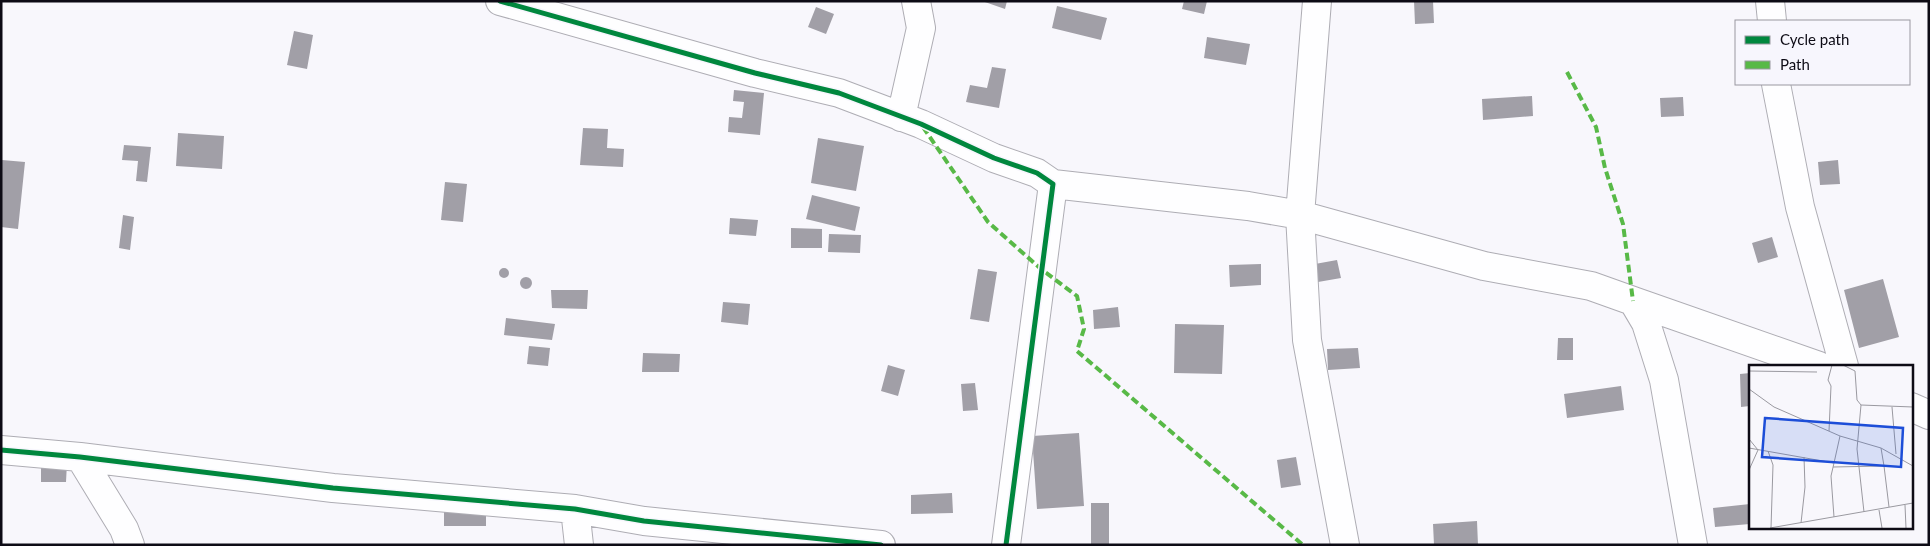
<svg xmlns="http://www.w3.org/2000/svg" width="1930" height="546" viewBox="0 0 1930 546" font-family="Lato,sans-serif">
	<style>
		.building { fill: #a19fa7 }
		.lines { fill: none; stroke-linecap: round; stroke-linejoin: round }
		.minor-casing { stroke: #aeadb4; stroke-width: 30 }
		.minor { stroke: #fefeff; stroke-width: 28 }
		.quiet { stroke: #58b947; stroke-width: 4; stroke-dasharray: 8 4; stroke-linecap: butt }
		.cycleway-casing { stroke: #f7f6fd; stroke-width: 8 }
		.cycleway { stroke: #00873e; stroke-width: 5 }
		.inset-road { fill: none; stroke: #9a99a0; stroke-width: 1 }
		.view { fill: #1d4ed8; fill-opacity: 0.15; stroke: #1d4ed8; stroke-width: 2.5 }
		.inset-edge { fill: none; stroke: #0d0b15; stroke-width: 2.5 }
	</style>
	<rect width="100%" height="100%" fill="#f8f7fc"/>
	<!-- building -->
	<path class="building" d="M982 1H1007L1005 9Z
		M1184 1H1207L1204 14 1182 9Z
		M1414 1H1433L1434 23 1415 24Z
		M1057 6 1107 18 1101 40 1052 28Z
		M816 7 834 14 826 34 808 27Z
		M294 31 313 35 307 69 287 65Z
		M1207 37 1250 44 1246 65 1204 58Z
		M992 67 1006 69 999 108 966 102 970 85 987 88Z
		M734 90 764 93 760 135 728 132 729 117 742 118 744 102 733 101Z
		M1532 96 1533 116 1483 120 1482 99Z
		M1683 97 1684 116 1661 117 1660 98Z
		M583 128 608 129 607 148 624 149 623 167 580 165Z
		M178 133 224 136 222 169 176 166Z
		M818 138 864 146 856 191 811 183Z
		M124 145 151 147 147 182 136 181 138 161 122 160Z
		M2 160 25 162 18 229 1 227Z
		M1838 160 1840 184 1820 185 1818 162Z
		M445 182 467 184 463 222 441 220Z
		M812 195 860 207 855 231 806 219Z
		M123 215 134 217 130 250 119 248Z
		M730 218 758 220 756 236 729 234Z
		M791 228 822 229V248H791Z
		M829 234 861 235 860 253 828 252Z
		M1772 237 1778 257 1758 263 1752 243Z
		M1337 260 1341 278 1318 282 1315 264Z
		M1261 264V285L1230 287 1229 265Z
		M499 273a5 5 0 1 1 10 0a5 5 0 1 1-10 0Z
		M978 269 997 272 989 322 970 319Z
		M520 283a6 6 0 1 1 12 0a6 6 0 1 1-12 0Z
		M1883 279 1899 337 1859 348 1844 290Z
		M551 290H588L587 309 552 308Z
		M723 302 750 304 748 325 721 322Z
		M1118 307 1120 327 1094 329 1093 310Z
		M506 318 555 324 552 340 504 335Z
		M1175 324 1224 325 1222 374 1174 373Z
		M1558 338H1573V360H1557Z
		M529 346 550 348 548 366 527 364Z
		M1358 348 1360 368 1328 370 1327 349Z
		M643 353 680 354 679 372H642Z
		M888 365 905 370 898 396 881 391Z
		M1750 373V406L1741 407 1740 374Z
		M975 383 978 410 963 411 961 384Z
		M1621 386 1624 410 1567 418 1564 394Z
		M1079 433 1084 506 1037 509 1032 436Z
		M1296 457 1301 485 1281 488 1277 460Z
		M41 463H67L66 482H41Z
		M952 493 953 513 911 514V495Z
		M1091 503H1109V545H1091Z
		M1750 504V524L1715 527 1713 508Z
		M486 509V526H444V510Z
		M1477 521 1478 545H1434L1433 524Z"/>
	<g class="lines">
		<defs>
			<path id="minor" d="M500 1 755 73 839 93 921 124 994 158 1037 173 1053 184 1006 545
				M1317 1 1300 215 1307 340 1345 545
				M1770 1 1772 21
				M1776 84 1800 207 1844 366
				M901 117 921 28 916 1
				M1053 184 1248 206 1300 215 1484 266 1591 286 1633 301 1646 323 1664 380 1693 545
				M1633 301 1819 366
				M1911 407 1929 415
				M1 450 80 457 333 488 575 509 644 521 881 545
				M80 457 124 529 130 545
				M575 509 579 545"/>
		</defs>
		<!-- minor casing -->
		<use href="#minor" class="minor-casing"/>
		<!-- minor -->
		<use href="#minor" class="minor"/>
		<!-- quiet -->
		<path class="quiet" d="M1567 72 1596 127 1605 168 1623 224 1633 301
			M923 127 988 222 1041 269 1077 296 1084 329 1077 351 1303 545"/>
		<defs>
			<path id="cycleway" d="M500 1 755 73 839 93 921 124 994 158 1037 173 1053 184 1006 545
				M1 450 80 457 333 488 575 509 644 521 881 545"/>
		</defs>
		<!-- cycleway casing -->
		<use href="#cycleway" class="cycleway-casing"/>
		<!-- cycleway -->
		<use href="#cycleway" class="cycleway"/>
	</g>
	<!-- overview -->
	<g transform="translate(1749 365)">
		<rect width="164" height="164" fill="#f8f7fc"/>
		<path class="inset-road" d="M94 0 106 6 108 35 112 40M0 6 68 7M0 24 25 42 91 71 85 98M143 42 147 89M80 66 82 21 79 15 83 0M91 71 132 83 135 101M0 74 9 85 0 105M0 83 85 98 82 111 85 152M132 83 164 101M19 86 24 100 22 163M84 102 135 101 140 142M156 140 157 163M130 145 133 163M115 147 108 84 112 40 164 42M52 158 56 122 55 92M21 163 164 138"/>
		<path class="view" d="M16 53 154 63 152 102 13 92Z"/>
		<rect width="164" height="164" class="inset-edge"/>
	</g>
	<!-- border -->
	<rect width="1930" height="546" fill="none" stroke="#0d0b15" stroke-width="5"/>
	<!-- legend -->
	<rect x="1735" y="20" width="175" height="65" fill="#f7f6fd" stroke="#9998a0"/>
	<rect x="1745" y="36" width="25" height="8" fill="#00873e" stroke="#9998a0"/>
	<text x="1780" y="45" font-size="15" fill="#0d0b15">Cycle path</text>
	<rect x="1745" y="61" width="25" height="8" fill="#58b947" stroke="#9998a0"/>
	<text x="1780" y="70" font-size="15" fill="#0d0b15">Path</text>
</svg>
